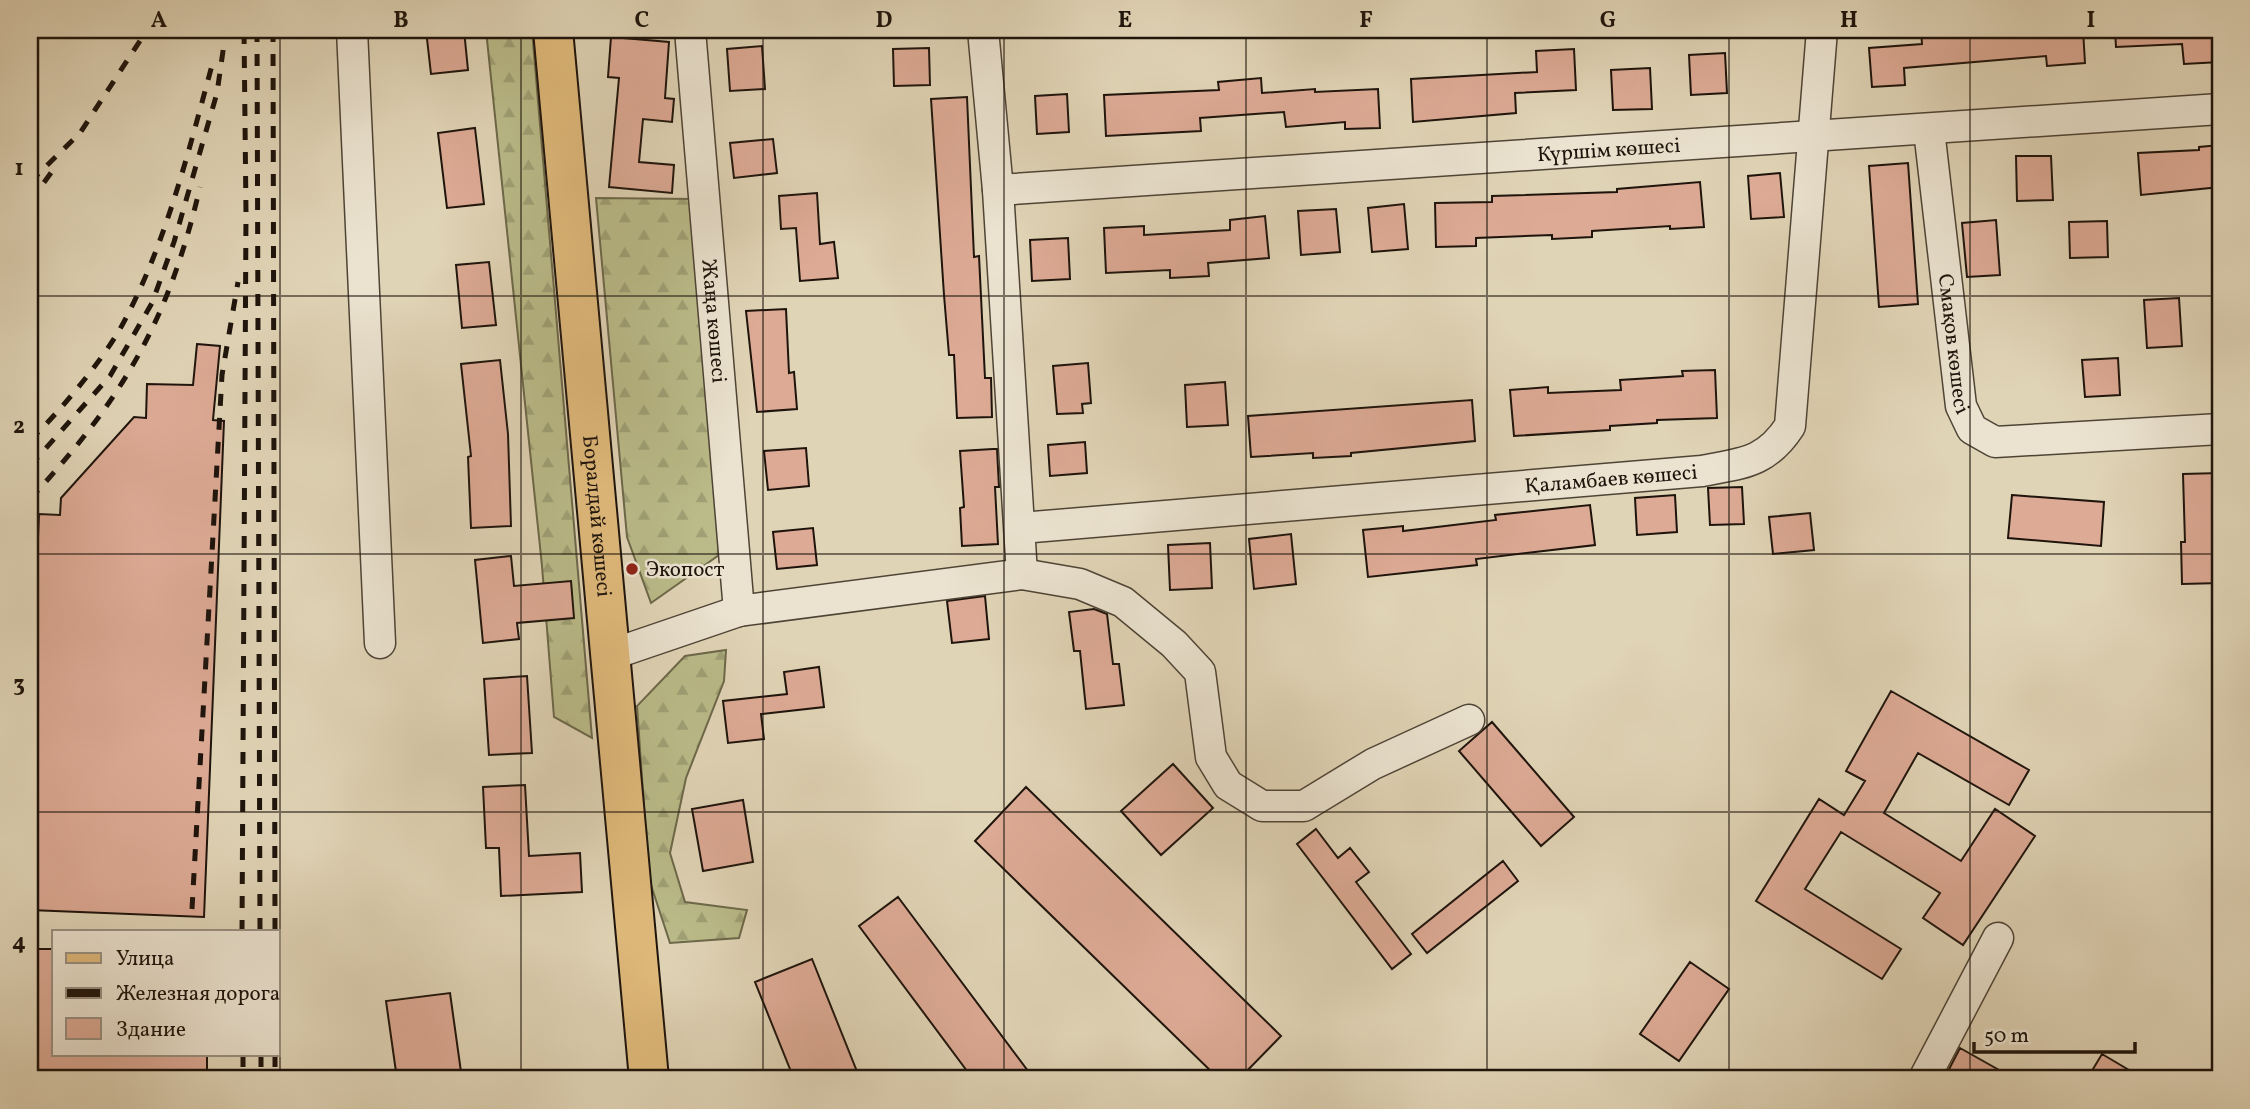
<svg xmlns="http://www.w3.org/2000/svg" width="2250" height="1109" viewBox="0 0 2250 1109" font-family="Vollkorn,serif">
	<style>
		.forest { fill: url(#forest-firs); stroke: #6c684a; stroke-width: 2 }
		.building { fill: #ddaa95; stroke: #1e140c; stroke-width: 2 }
		.lines { fill: none; stroke-linecap: round; stroke-linejoin: round }
		.minor-casing { stroke: #4e4436; stroke-width: 33 }
		.major-casing { stroke: #1e140c; stroke-width: 42 }
		.minor { stroke: #ebe3d0; stroke-width: 30 }
		.major { stroke: #e0ba7b; stroke-width: 38 }
		.rail { stroke: #1e140c; stroke-width: 5; stroke-dasharray: 12 12; stroke-linecap: butt }
		.grid { fill: none; stroke: #1e140c; stroke-width: 2; stroke-opacity: 0.55 }
		.poi-dot { fill: #8f2418; stroke: #ebe3d0; stroke-width: 2.5 }
		.labels { text-anchor: middle; stroke-width: 5; stroke-linejoin: round; paint-order: stroke }
		.street-label { font-size: 21px; fill: #1e140c; stroke: #ebe3d0 }
		.poi-label { font-size: 21px; fill: #1e140c; stroke: #ebe3d0; text-anchor: start }
		.neatline { fill: none; stroke: #1e140c; stroke-width: 2.5 }
		.grid-label { font-size: 23px; text-anchor: middle; font-weight: bold; fill: #1e140c }
	</style>
	<defs>
		<pattern id="forest-firs" width="22" height="20" patternUnits="userSpaceOnUse" patternTransform="scale(1.75)"><rect width="22" height="20" fill="#babb89"/><path d="M5 1l3.5 6h-7zM16 11l3.5 6h-7z" fill="#9fa075"/></pattern>
	</defs>
	<rect width="100%" height="100%" fill="#e0d4b6"/>
	<filter id="stains"><feTurbulence type="fractalNoise" baseFrequency=".00286" numOctaves="4"/><feColorMatrix values="0 0 0 0 .2 0 0 0 0 .09 0 0 0 0 .02 0 0 0 .5 -.17"/></filter>
	<radialGradient id="worn" r=".72"><stop offset=".6" stop-color="#630" stop-opacity="0"/><stop offset="1" stop-color="#630" stop-opacity=".3"/></radialGradient>
	<!-- forest -->
	<path class="forest" d="M486 30H532L592 738 554 717 542 566Z
		M596 198 695 199 719 555 651 603 627 537Z
		M726 650 724 681 686 778 670 853 685 902 747 910 739 938 670 943 649 879 637 706 685 656Z"/>
	<!-- building -->
	<path class="building" d="M426 30H464L468 70 431 74Z
		M1921 30H2083L2085 63 2047 66 2046 56 1904 68 1905 85 1872 87 1869 48 1922 44Z
		M2115 30H2219L2220 62 2184 64 2182 44 2116 47Z
		M611 37 669 42 665 98 674 99 672 122 643 119 639 162 674 165 672 193 609 187 619 78 608 77Z
		M762 46 765 89 730 91 727 49Z
		M929 48 930 85 894 86 893 49Z
		M1574 49 1576 90 1515 93 1516 113 1413 122 1411 79 1537 72 1536 51Z
		M1725 53 1727 93 1691 95 1689 55Z
		M1650 68 1652 109 1613 110 1611 70Z
		M1261 78 1262 93 1315 89V92L1378 89 1380 128 1345 129V122L1286 127 1284 112 1200 118 1201 131 1106 136 1104 95 1219 90 1218 82Z
		M1067 94 1069 132 1037 134 1035 96Z
		M967 97 974 257 979 256 985 378H991L992 417 957 418 954 355H949L944 295 931 99Z
		M475 128 484 204 447 208 438 133Z
		M773 139 777 173 734 178 730 143Z
		M2220 145V187L2141 195 2138 153 2199 150V147Z
		M2016 156H2051L2053 200 2017 201Z
		M1908 163 1918 304 1879 307 1869 166Z
		M1780 173 1784 217 1751 219 1748 176Z
		M1700 182 1704 227 1670 229V226L1592 231V237L1552 239V235L1476 238V246L1436 247 1435 203 1492 202V196L1617 192V189Z
		M817 193 820 244 834 242 838 278 800 281 796 228 781 229 779 196Z
		M1404 204 1408 249 1372 252 1368 208Z
		M1336 209 1340 252 1301 255 1298 211Z
		M1265 216 1269 258 1208 263 1209 276 1170 278V270L1106 273 1104 228 1144 226V235L1230 230V220Z
		M1996 220 2000 275 1967 277 1962 223Z
		M2107 221 2108 257 2070 258 2069 222Z
		M1068 238 1070 279 1032 281 1030 240Z
		M489 262 496 325 462 328 456 265Z
		M2179 298 2182 346 2147 348 2144 300Z
		M786 309 789 373 794 372 797 409 757 412 746 311Z
		M197 344 220 346 213 420 224 421 204 917 30 910V728L39 514 60 515 61 498 134 417 146 418 147 384 193 385Z
		M2118 358 2120 395 2085 397 2082 360Z
		M500 360 508 434 511 526 471 528 468 457 471 456 461 364Z
		M1088 363 1091 403 1082 404 1083 413 1057 414 1053 366Z
		M1715 370 1717 418 1657 420V423L1610 426V430L1514 436 1510 390 1548 387V393L1621 390 1620 380 1683 376 1682 371Z
		M1225 382 1228 425 1187 427 1185 385Z
		M1472 400 1475 441 1351 453V456L1313 458V453L1251 457 1248 416Z
		M1085 442 1087 473 1050 476 1048 445Z
		M806 448 809 486 768 490 764 451Z
		M993 449H997L999 487H995L998 544 962 546 960 508 964 507 960 451Z
		M2220 473V583L2182 584 2181 542H2185L2183 474Z
		M1742 487 1744 524 1710 525 1708 488Z
		M1675 495 1677 532 1637 535 1635 498Z
		M2012 495 2104 502 2101 546 2008 538Z
		M1590 505 1595 545 1476 559 1477 565 1368 577 1363 530 1403 526V531L1496 520 1495 515Z
		M1810 513 1814 550 1773 554 1769 517Z
		M813 528 817 565 777 569 773 532Z
		M1291 534 1296 584 1254 589 1249 539Z
		M1210 543 1212 588 1170 590 1168 545Z
		M511 556 514 586 571 581 574 618 517 623 519 639 483 643 475 560Z
		M985 596 989 639 952 643 947 601Z
		M1094 609 1107 614 1113 664H1119L1124 705 1086 709 1080 651H1074L1069 612Z
		M819 667 824 707 761 714 764 739 728 743 723 701 787 694 784 672Z
		M527 676 532 753 489 755 484 679Z
		M1891 691 2029 770 2009 805 1918 753 1884 813 1961 861 1995 809 2035 836 1963 945 1923 918 1940 893 1841 832 1805 889 1901 949 1882 979 1756 901 1819 799 1844 815 1865 781 1846 771Z
		M1492 722 1574 817 1541 846 1459 751Z
		M1173 764 1213 808 1161 855 1121 811Z
		M525 785 529 856 580 853 582 892 501 896 499 848H486L483 787Z
		M1026 787 1281 1036 1239 1079H1219L975 841Z
		M743 800 753 862 703 871 692 809Z
		M1316 829 1338 858 1350 848 1369 872 1356 882 1411 954 1392 969 1297 844Z
		M1503 861 1518 881 1427 953 1412 934Z
		M898 897 1034 1079H973L859 926Z
		M30 949H54V1055H207V1079H30Z
		M812 959 860 1079H794L755 982Z
		M1690 962 1729 989 1679 1061 1640 1034Z
		M450 993 462 1079H397L386 1001Z
		M1960 1048 2015 1079H1944Z
		M2102 1054 2144 1079H2087Z"/>
	<g class="lines">
		<defs>
			<g id="minor">
				<path d="M352 30 380 643"/>
				<path id="s1" d="M690 30 739 611"/>
				<path id="s2" d="M1929 130 1961 406 1972 429 1995 442 2220 429"/>
				<path id="s3" d="M998 190 2220 109"/>
				<path id="s4" d="M1021 528 1702 471C1743 463 1766 463 1790 426L1822 30"/>
				<path d="M1022 574 1080 584 1123 602 1174 644 1200 672 1211 757 1228 785 1262 806H1304L1373 764 1469 720"/>
				<path d="M610 655 739 611 1022 574 998 190 983 30"/>
				<path d="M1924 1079 1998 938"/>
			</g>
			<g id="major">
				<path id="s5" d="M553 30 649 1079"/>
			</g>
		</defs>
		<!-- minor casing -->
		<use href="#minor" class="minor-casing"/>
		<!-- major casing -->
		<use href="#major" class="major-casing"/>
		<!-- minor -->
		<use href="#minor" class="minor"/>
		<!-- major -->
		<use href="#major" class="major"/>
		<!-- rail -->
		<path class="rail" d="M257 30 260 932
			M273 30 275 932
			M30 182 80 133 147 30
			M30 202 53 170
			M30 440C58 414 101 362 120 329 166 246 189 149 214 58
			M30 466 110 376 152 303 174 242 217 93 226 30
			M30 499C123 399 169 320 200 187
			M192 909 222 375 238 282
			M242 932 246 213 244 30
			M243 1055V1079
			M261 1055V1079
			M275 1055V1079"/>
	</g>
	<!-- grid -->
	<path class="grid" d="M280 30V1079M521 30V1079M763 30V1079M1004 30V1079M1246 30V1079M1487 30V1079M1729 30V1079M1970 30V1079M30 296H2220M30 554H2220M30 812H2220"/>
	<!-- markers -->
	<circle class="poi-dot" cx="632" cy="569" r="7"/>
	<g class="labels">
		<!-- street labels -->
		<g class="street-label">
			<text dy="7" stroke="none"><textPath href="#s3" startOffset="612">Күршім көшесі</textPath></text>
			<text dy="7" stroke="none"><textPath href="#s1" startOffset="292">Жаңа көшесі</textPath></text>
			<text dy="7" stroke="none"><textPath href="#s2" startOffset="215">Смақов көшесі</textPath></text>
			<text dy="7" stroke="none"><textPath href="#s4" startOffset="592">Қаламбаев көшесі</textPath></text>
			<text dy="7" stroke="none"><textPath href="#s5" startOffset="488">Боралдай көшесі</textPath></text>
		</g>
		<!-- poi labels -->
		<g class="poi-label">
			<text x="646" y="576">Экопост</text>
		</g>
	</g>
	<!-- margin -->
	<rect width="2250" height="1109" fill="none" stroke="#e0d4b6" stroke-width="77"/>
	<!-- legend -->
	<rect x="52" y="930" width="228" height="126" fill="#ebe3d0" stroke="#999082" stroke-width="2"/>
	<rect x="66" y="953" width="35" height="10" fill="#e0ba7b" stroke="#999082" stroke-width="2"/>
	<text x="116" y="965" font-size="21" fill="#1e140c">Улица</text>
	<rect x="66" y="988" width="35" height="10" fill="#1e140c" stroke="#999082" stroke-width="2"/>
	<text x="116" y="1000" font-size="21" fill="#1e140c">Железная дорога</text>
	<rect x="66" y="1018" width="35" height="21" fill="#ddaa95" stroke="#999082" stroke-width="2"/>
	<text x="116" y="1036" font-size="21" fill="#1e140c">Здание</text>
	<!-- scale -->
	<path d="M1974 1042v10h161v-10" fill="none" stroke="#1e140c" stroke-width="3.5"/>
	<text x="1984" y="1042" font-size="21" fill="#1e140c" stroke="#ebe3d0" stroke-width="5" paint-order="stroke">50 m</text>
	<rect x="38" y="38" width="2174" height="1032" class="neatline"/>
	<g class="grid-label">
		<text x="159" y="27">A</text>
		<text x="401" y="27">B</text>
		<text x="642" y="27">C</text>
		<text x="884" y="27">D</text>
		<text x="1125" y="27">E</text>
		<text x="1366" y="27">F</text>
		<text x="1608" y="27">G</text>
		<text x="1849" y="27">H</text>
		<text x="2091" y="27">I</text>
		<text x="19" y="175">1</text>
		<text x="19" y="433">2</text>
		<text x="19" y="691">3</text>
		<text x="19" y="949">4</text>
	</g>
	<rect width="100%" height="100%" filter="url(#stains)"/>
	<rect width="100%" height="100%" fill="url(#worn)"/>
</svg>
